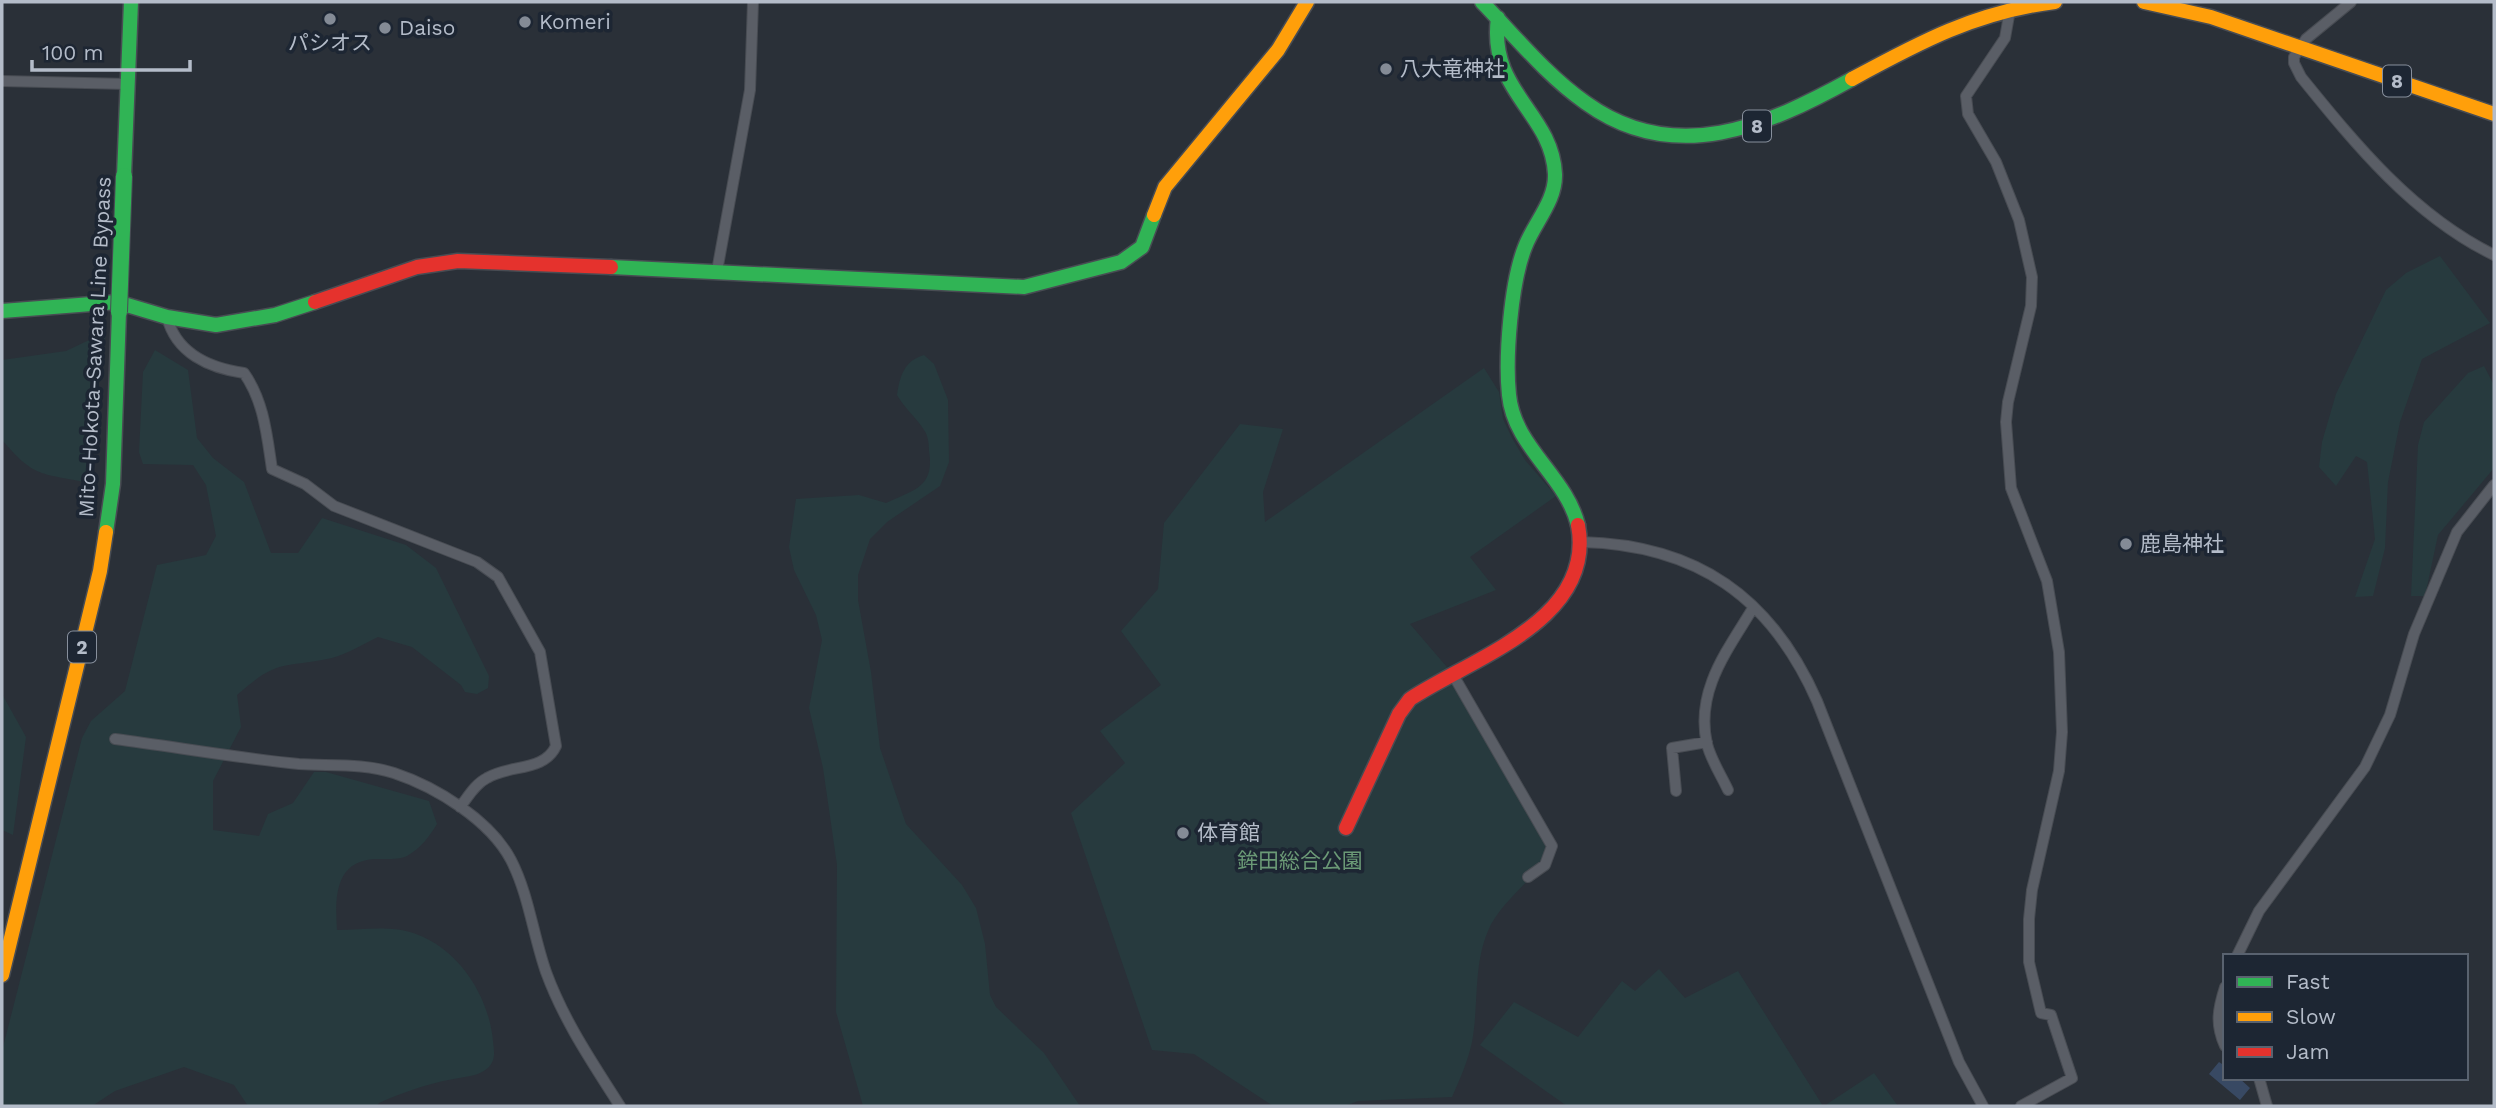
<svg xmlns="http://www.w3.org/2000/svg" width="2496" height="1108" viewBox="0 0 2496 1108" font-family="'Work Sans','Noto Sans JP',sans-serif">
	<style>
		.green { fill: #273a3e }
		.water { fill: #384963 }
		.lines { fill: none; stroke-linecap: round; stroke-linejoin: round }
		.street-casing { stroke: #484c53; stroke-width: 12 }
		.fast-casing { stroke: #484c53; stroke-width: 17 }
		.slow-casing { stroke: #484c53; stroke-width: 17 }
		.jam-casing { stroke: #484c53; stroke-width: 17 }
		.street { stroke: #5a5e66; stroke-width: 10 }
		.fast { stroke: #30b455; stroke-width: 14 }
		.slow { stroke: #ff9f0a; stroke-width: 14 }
		.jam { stroke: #e5322d; stroke-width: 14 }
		.fast-bridge-casing { stroke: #484c55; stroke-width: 18; stroke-linecap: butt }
		.fast-bridge { stroke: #30b455; stroke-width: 16 }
		.poi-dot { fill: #848b96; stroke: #1d2633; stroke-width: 2.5 }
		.labels { text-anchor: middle; stroke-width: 7; stroke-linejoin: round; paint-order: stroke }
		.shield { fill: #1d2633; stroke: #878f9c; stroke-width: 2 }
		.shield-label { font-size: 19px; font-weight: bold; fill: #b4bcc9 }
		.poi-label { font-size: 21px; fill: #b4bcc9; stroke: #1d2633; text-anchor: start }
		.street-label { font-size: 21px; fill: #b4bcc9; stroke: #1d2633 }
		.park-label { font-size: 21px; fill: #6b9a76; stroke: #1d2633 }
	</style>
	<rect width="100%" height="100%" fill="#2a3038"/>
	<!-- green -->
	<path class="green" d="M2440 256 2490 323 2422 359 2400 422 2388 482 2385 548 2373 596 2355 597 2375 539 2367 462 2356 456 2336 486 2319 467 2322 442 2336 394 2386 290 2406 273Z
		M106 332 85 482C39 473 34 477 2 440V360L66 351Z
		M155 350 188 370 197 438 213 458 244 482 271 553H298L322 518 406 545 436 568 489 676 488 688 477 694 465 692 461 685 412 647 378 637C363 644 347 654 332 658 282 669 280 657 237 695L241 727 213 781V830L259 836 268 814 293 803 314 772H326L429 801 437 824C429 837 421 848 407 856 399 860 384 859 375 859 334 861 335 899 337 930 363 930 391 925 416 934 460 950 489 997 493 1041 494 1051 496 1059 489 1067 483 1073 473 1076 465 1077 433 1082 408 1090 379 1103L377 1106H248L234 1085 184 1067 115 1091 92 1106H2V1051L82 738 91 721 125 691 157 565 206 555 216 536 206 485 193 465 143 464 139 452 143 372Z
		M924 355 934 364 948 400 949 462 940 486 887 522 870 539 858 575V600L871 672 880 748 906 824 962 885 976 908 985 944 990 995 996 1007 1044 1053 1080 1106H863L836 1012 837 865 823 768 809 708 822 640 816 615 794 570 789 547 796 499 859 495 886 503C914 490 935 487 929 451 929 444 928 435 924 430 916 417 905 409 897 395 900 376 904 361 924 355Z
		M2484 366 2494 385V468L2438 535 2425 596H2411L2418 445 2424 422 2468 373Z
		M1484 368 1499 392 1503 419 1512 438 1525 460 1556 496 1470 557 1496 590 1410 624 1452 673 1552 846C1543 874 1501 899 1488 931 1473 966 1479 1005 1472 1042 1468 1061 1460 1079 1452 1097L1358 1101 1345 1106H1273L1194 1054 1152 1050 1071 813 1125 763 1100 731 1161 685 1121 631 1158 589 1164 523 1240 424 1283 429 1263 492 1265 522Z
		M2 694 26 737 13 835 2 830Z
		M1659 969 1685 998 1738 971 1823 1106H1567L1480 1045 1514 1002 1578 1037 1622 981 1635 991Z
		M1874 1073 1898 1106H1824Z"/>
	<!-- water -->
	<path class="water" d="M2219 1062 2225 1066V1078H2239L2250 1088 2240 1100 2209 1074Z"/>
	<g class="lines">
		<defs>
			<path id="street" d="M2351 2 2306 39 2294 57V63L2301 77C2356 145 2414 216 2494 255
				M2010 10 2005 38 1966 96 1968 114 1996 162 2019 220 2032 277 2031 306 2008 402 2006 422 2011 488 2047 581 2059 652 2062 732 2059 771 2032 890 2029 919V962L2041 1013 2051 1015 2072 1078 2021 1106
				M2 81 128 84
				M717 271 750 90 753 2
				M167 317C176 353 209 368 244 373 264 401 267 436 272 469L305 484 334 506 477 562 498 577 540 652 556 746C544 772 510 764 487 778 475 784 468 797 460 807
				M1582 542C1697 545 1771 597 1817 701L1959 1062 1983 1106
				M1452 673 1552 846 1545 865 1528 877
				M115 739C176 747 238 758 299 764 331 766 364 763 394 773 436 787 490 820 511 860 529 895 533 935 546 972 564 1021 592 1062 620 1106
				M1728 790C1721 775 1711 760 1707 744 1695 691 1727 651 1753 608
				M1676 791 1672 748 1707 742
				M2237 956 2259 911 2365 767 2390 715 2414 634 2457 532 2494 485
				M2225 987C2218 1009 2215 1024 2225 1046
				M2259 1078 2267 1106"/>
			<path id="fast" d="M1482 2C1515 36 1546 75 1586 103 1675 167 1767 126 1852 79
				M1498 18C1488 92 1552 112 1555 174 1556 201 1534 223 1525 247 1511 282 1505 357 1509 395 1514 447 1566 476 1578 525
				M124 176 131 2
				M611 267 1024 287 1121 262 1142 247 1154 215
				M2 311 117 302 167 317 216 325 275 315 315 302
				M106 532 113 484 119 312"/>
			<path id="slow" d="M2144 2 2211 17 2494 114
				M1852 79C1920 42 1976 12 2055 2
				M1154 215 1165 187 1278 50 1307 2
				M2 975 100 571 106 532"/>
			<path id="jam" d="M315 302 417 267 458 261 611 267
				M1346 828 1399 714 1410 699C1472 658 1596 620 1578 525"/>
		</defs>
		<!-- street casing -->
		<use href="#street" class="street-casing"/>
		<!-- fast casing -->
		<use href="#fast" class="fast-casing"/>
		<!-- slow casing -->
		<use href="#slow" class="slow-casing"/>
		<!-- jam casing -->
		<use href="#jam" class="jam-casing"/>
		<!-- street -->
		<use href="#street" class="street"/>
		<!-- fast -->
		<use href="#fast" class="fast"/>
		<!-- slow -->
		<use href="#slow" class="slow"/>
		<!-- jam -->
		<use href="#jam" class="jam"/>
		<defs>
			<path id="fast-bridge" d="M119 312 124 176"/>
		</defs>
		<!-- fast-bridge casing -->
		<use href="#fast-bridge" class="fast-bridge-casing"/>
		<!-- fast-bridge -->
		<use href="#fast-bridge" class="fast-bridge"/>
	</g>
	<!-- markers -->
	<g class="poi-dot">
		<circle cx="330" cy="19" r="7"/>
		<circle cx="525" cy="22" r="7"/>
		<circle cx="385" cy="28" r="7"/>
		<circle cx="1386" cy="69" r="7"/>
		<circle cx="2126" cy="544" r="7"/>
		<circle cx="1183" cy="833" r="7"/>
	</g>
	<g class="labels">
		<!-- shield labels -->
		<g class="shield">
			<rect x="2383" y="65.5" width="28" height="31" rx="5"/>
			<rect x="1743" y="110.5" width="28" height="31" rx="5"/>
			<rect x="68" y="631.5" width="28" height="31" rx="5"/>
		</g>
		<g class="shield-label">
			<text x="2397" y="88">8</text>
			<text x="1757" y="133">8</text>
			<text x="82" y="654">2</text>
		</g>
		<!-- poi labels -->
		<g class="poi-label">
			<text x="539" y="29">Komeri</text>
			<text x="399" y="35">Daiso</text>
			<text x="330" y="50" text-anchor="middle">パシオス</text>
			<text x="1400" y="76">八大竜神社</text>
			<text x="2140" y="551">鹿島神社</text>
			<text x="1197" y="840">体育館</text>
		</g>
		<!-- street labels -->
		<g class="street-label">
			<text transform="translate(95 347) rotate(-87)" y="7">Mito-Hokota-Sawara Line Bypass</text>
		</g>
		<!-- park labels -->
		<g class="park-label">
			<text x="1300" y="868">鉾田総合公園</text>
		</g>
	</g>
	<!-- border -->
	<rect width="2496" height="1108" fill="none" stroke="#b4bcc9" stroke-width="7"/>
	<!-- legend -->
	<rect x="2223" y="954" width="245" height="126" fill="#1d2633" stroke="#59626f" stroke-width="2"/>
	<rect x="2237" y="977" width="35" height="10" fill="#30b455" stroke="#59626f" stroke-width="2"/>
	<text x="2286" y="989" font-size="21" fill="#b4bcc9">Fast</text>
	<rect x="2237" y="1012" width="35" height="10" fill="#ff9f0a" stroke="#59626f" stroke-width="2"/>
	<text x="2286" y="1024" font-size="21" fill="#b4bcc9">Slow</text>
	<rect x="2237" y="1047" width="35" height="10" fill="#e5322d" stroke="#59626f" stroke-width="2"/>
	<text x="2286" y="1059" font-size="21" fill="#b4bcc9">Jam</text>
	<!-- scale -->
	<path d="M32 60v10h158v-10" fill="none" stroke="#b4bcc9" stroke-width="3.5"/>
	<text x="42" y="60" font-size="21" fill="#b4bcc9" stroke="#1d2633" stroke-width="5" paint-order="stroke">100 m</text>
</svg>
